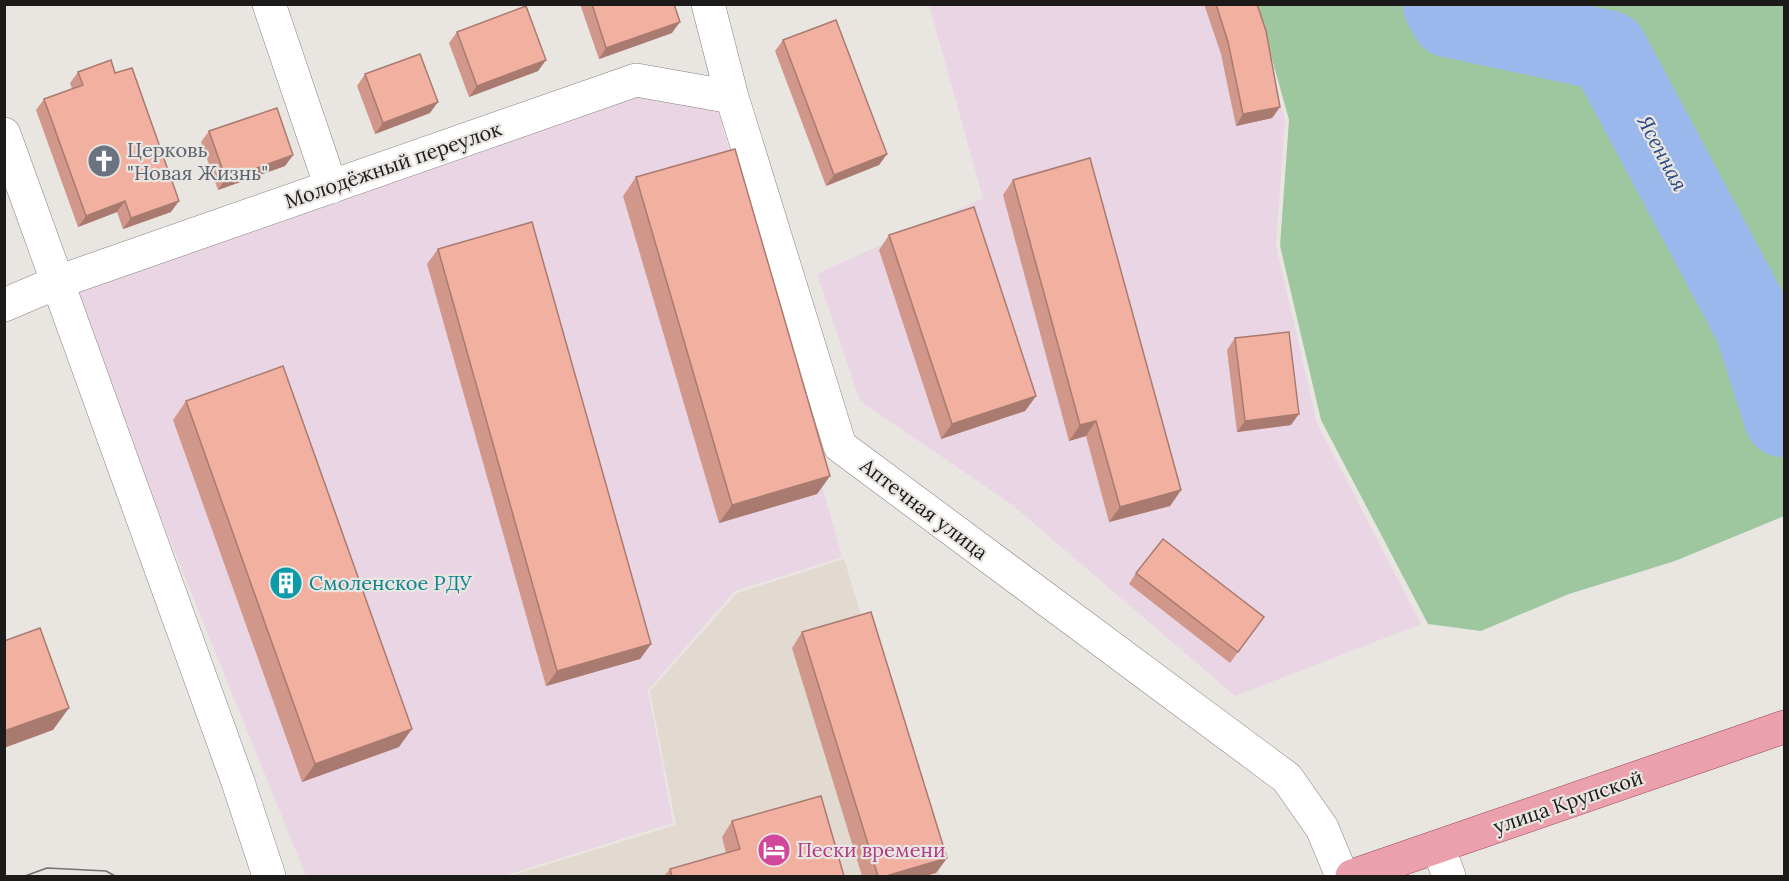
<svg xmlns="http://www.w3.org/2000/svg" width="1789" height="881" viewBox="0 0 1789 881" font-family="Lora,serif">
	<style>
		.built { fill: #e2d9d0 }
		.industrial { fill: #ead5e4 }
		.green { fill: #9ec79f }
		.lines { fill: none; stroke-linecap: round; stroke-linejoin: round }
		.river { stroke: #9bb8ec; stroke-width: 81 }
		.minor-casing { stroke: #85827f; stroke-width: 34 }
		.major-casing { stroke: #994856; stroke-width: 34 }
		.minor { stroke: #fff; stroke-width: 33 }
		.major { stroke: #eba0ad; stroke-width: 33 }
		.tram { stroke: #73716f; stroke-width: 1.5 }
		.wall { fill: #d0978a }
		.shaded-wall { fill: #a97b70 }
		.building { fill: #f2b0a0; stroke: #a97b70; stroke-width: 1.5 }
		.labels { text-anchor: middle; stroke-width: 4.5; stroke-linejoin: round; paint-order: stroke }
		.worship-label { font-size: 20px; fill: #5b616d; stroke: #e9e6e2; text-anchor: start }
		.street-label { font-size: 20px; fill: #1c1b1a; stroke: #e9e6e2 }
		.culture-label { font-size: 20px; fill: #0d838f; stroke: #e9e6e2; text-anchor: start }
		.hotel-label { font-size: 20px; fill: #b23c85; stroke: #e9e6e2; text-anchor: start }
		.water-label { font-size: 21px; font-style: italic; fill: #284887; stroke: #e9e6e2 }
	</style>
	<rect width="100%" height="100%" fill="#e9e6e2"/>
	<!-- built -->
	<path class="built" d="M844 559 941 876H510L676 825 650 691 737 593Z"/>
	<!-- industrial -->
	<path class="industrial" d="M929 5H1253L1285 120 1276 245 1317 423 1421 624 1235 696 1011 504 860 401 817 274 983 198Z
		M635 90 718 110 842 557 735 591 648 690 673 823 503 876H306L70 293Z"/>
	<!-- green -->
	<path class="green" d="M1257 5H1784V516L1675 561 1569 594 1481 631 1428 624 1321 420 1280 246 1289 120Z"/>
	<g class="lines">
		<!-- river -->
		<path class="river" d="M1443 4 1450 17 1608 51 1755 326 1784 417"/>
		<defs>
			<path id="minor" d="M269 4 331 187
				M708 4 732 97 840 446 1287 778 1322 828 1342 876
				M4 134 238 782 269 876
				M4 305 58 282 636 80 732 97
				M1438 847 1449 876"/>
			<path id="major" d="M1352 876 1784 727"/>
		</defs>
		<!-- minor casing -->
		<use href="#minor" class="minor-casing"/>
		<!-- major casing -->
		<use href="#major" class="major-casing"/>
		<!-- minor -->
		<use href="#minor" class="minor"/>
		<!-- major -->
		<use href="#major" class="major"/>
		<!-- tram -->
		<path class="tram" d="M25 876 47 868 106 871 115 876"/>
	</g>
	<!-- wall -->
	<path class="wall" d="M580 4H674L672 33 599 59Z
		M1204 4H1257L1280 107 1272 118 1236 126 1221 54Z
		M457 32 546 60 538 71 469 97 449 43Z
		M783 40 887 154 879 165 826 186 775 51Z
		M78 72 115 73 171 212 123 229 117 212 78 227 36 110 44 99 72 89 70 83Z
		M365 74 430 113 375 134 357 86Z
		M209 131 293 155 285 166 218 190 201 142Z
		M636 177 830 476 817 494 719 523 623 196Z
		M1013 180 1181 490 1170 506 1109 522 1086 436 1069 441 1003 195Z
		M889 235 1036 396 1025 411 941 439 879 250Z
		M438 249 651 644 640 659 546 686 427 264Z
		M1235 338 1291 425 1237 432 1227 350Z
		M186 401 399 747 302 782 173 420Z
		M1136 573 1264 617 1230 663 1129 584Z
		M802 632 947 858 936 873 925 876H862L792 648Z
		M732 821 844 876H664L670 869 726 853 722 837Z"/>
	<!-- shaded-wall -->
	<path class="shaded-wall" d="M680 22 672 33 599 59 606 48Z
		M546 60 538 71 469 97 477 86Z
		M438 102 430 113 375 134 383 123Z
		M1280 107 1272 118 1236 126 1243 114Z
		M887 154 879 165 826 186 834 175Z
		M293 155 285 166 218 190 226 179Z
		M125 201 117 212 78 227 86 216Z
		M179 201 171 212 123 229 131 218Z
		M1036 396 1025 411 941 439 952 424Z
		M1299 414 1291 425 1237 432 1245 421Z
		M1096 421 1086 436 1069 441 1080 425Z
		M830 476 817 494 719 523 732 505Z
		M1181 490 1170 506 1109 522 1120 507Z
		M651 644 640 659 546 686 557 671Z
		M69 708 53 730 4 748V731Z
		M412 729 399 747 302 782 315 764Z
		M947 858 936 873 925 876H886Z"/>
	<!-- building -->
	<path class="building" d="M592 4H674L680 22 606 48Z
		M1216 4H1257L1266 31 1280 107 1243 114 1228 42Z
		M526 6 546 60 477 86 457 32Z
		M836 20 887 154 834 175 783 40Z
		M420 54 438 102 383 123 365 74Z
		M111 60 115 73 132 68 179 201 131 218 125 201 86 216 44 99 83 85 78 72Z
		M277 108 293 155 226 179 209 131Z
		M735 149 830 476 732 505 636 177Z
		M1090 158 1181 490 1120 507 1096 421 1080 425 1013 180Z
		M974 207 1036 396 952 424 889 235Z
		M532 222 651 644 557 671 438 249Z
		M1289 332 1299 414 1245 421 1235 338Z
		M283 366 412 729 315 764 186 401Z
		M1163 539 1264 617 1238 652 1136 573Z
		M871 612 947 858 886 876H878L802 632Z
		M40 628 69 708 4 731V641Z
		M821 796 844 876H672L670 869 740 849 732 821Z"/>
	<!-- icons -->
	<defs>
		<symbol id="church-disc" viewBox="-11 -11 22 22"><circle r="9.5" fill="#6b7280" stroke="#e9e6e2"/><path d="M-1.2-6h2.4v3.5h3.3v2.4h-3.3V6h-2.4V-.1h-3.3v-2.4h3.3Z" fill="#fff"/></symbol>
		<symbol id="building-disc" viewBox="-11 -11 22 22"><circle r="9.5" fill="#0f9aa8" stroke="#e9e6e2"/><path d="M-4-6H4V6H1V3H-1V6H-4ZM-2.5-4.3h1.7v1.8h-1.7ZM.8-4.3h1.7v1.8H.8ZM-2.5-1h1.7V.8h-1.7ZM.8-1h1.7V.8H.8Z" fill="#fff"/></symbol>
		<symbol id="hotel-disc" viewBox="-11 -11 22 22"><circle r="9.5" fill="#d1479c" stroke="#e9e6e2"/><path d="M-6-4.5h1.5V1H6V5H4.5V3h-9V5H-6ZM-4 0a1.8 1.8 0 1 1 3.6 0ZM.5 0V-2.5h3Q6-2.5 6 0Z" fill="#fff"/></symbol>
	</defs>
	<g fill-rule="evenodd">
		<use href="#church-disc" x="85" y="142" width="38" height="38"/>
		<use href="#building-disc" x="267" y="564" width="38" height="38"/>
		<use href="#hotel-disc" x="755" y="831" width="38" height="38"/>
	</g>
	<g class="labels">
		<!-- worship labels -->
		<g class="worship-label">
			<text x="127" y="157">Церковь<tspan x="127" dy="23">"Новая Жизнь"</tspan></text>
		</g>
		<!-- street labels -->
		<g class="street-label">
			<text transform="translate(393 165) rotate(-19)" y="7">Молодёжный переулок</text>
			<text transform="translate(924 509) rotate(37)" y="7">Аптечная улица</text>
			<text transform="translate(1568 802) rotate(-19)" y="7">улица Крупской</text>
		</g>
		<!-- culture labels -->
		<g class="culture-label">
			<text x="309" y="590">Смоленское РДУ</text>
		</g>
		<!-- hotel labels -->
		<g class="hotel-label">
			<text x="797" y="857">Пески времени</text>
		</g>
		<!-- water labels -->
		<g class="water-label">
			<text transform="translate(1662 153) rotate(62)" y="7">Ясенная</text>
		</g>
	</g>
	<!-- border -->
	<rect width="1789" height="881" fill="none" stroke="#1c1b1a" stroke-width="12"/>
</svg>
